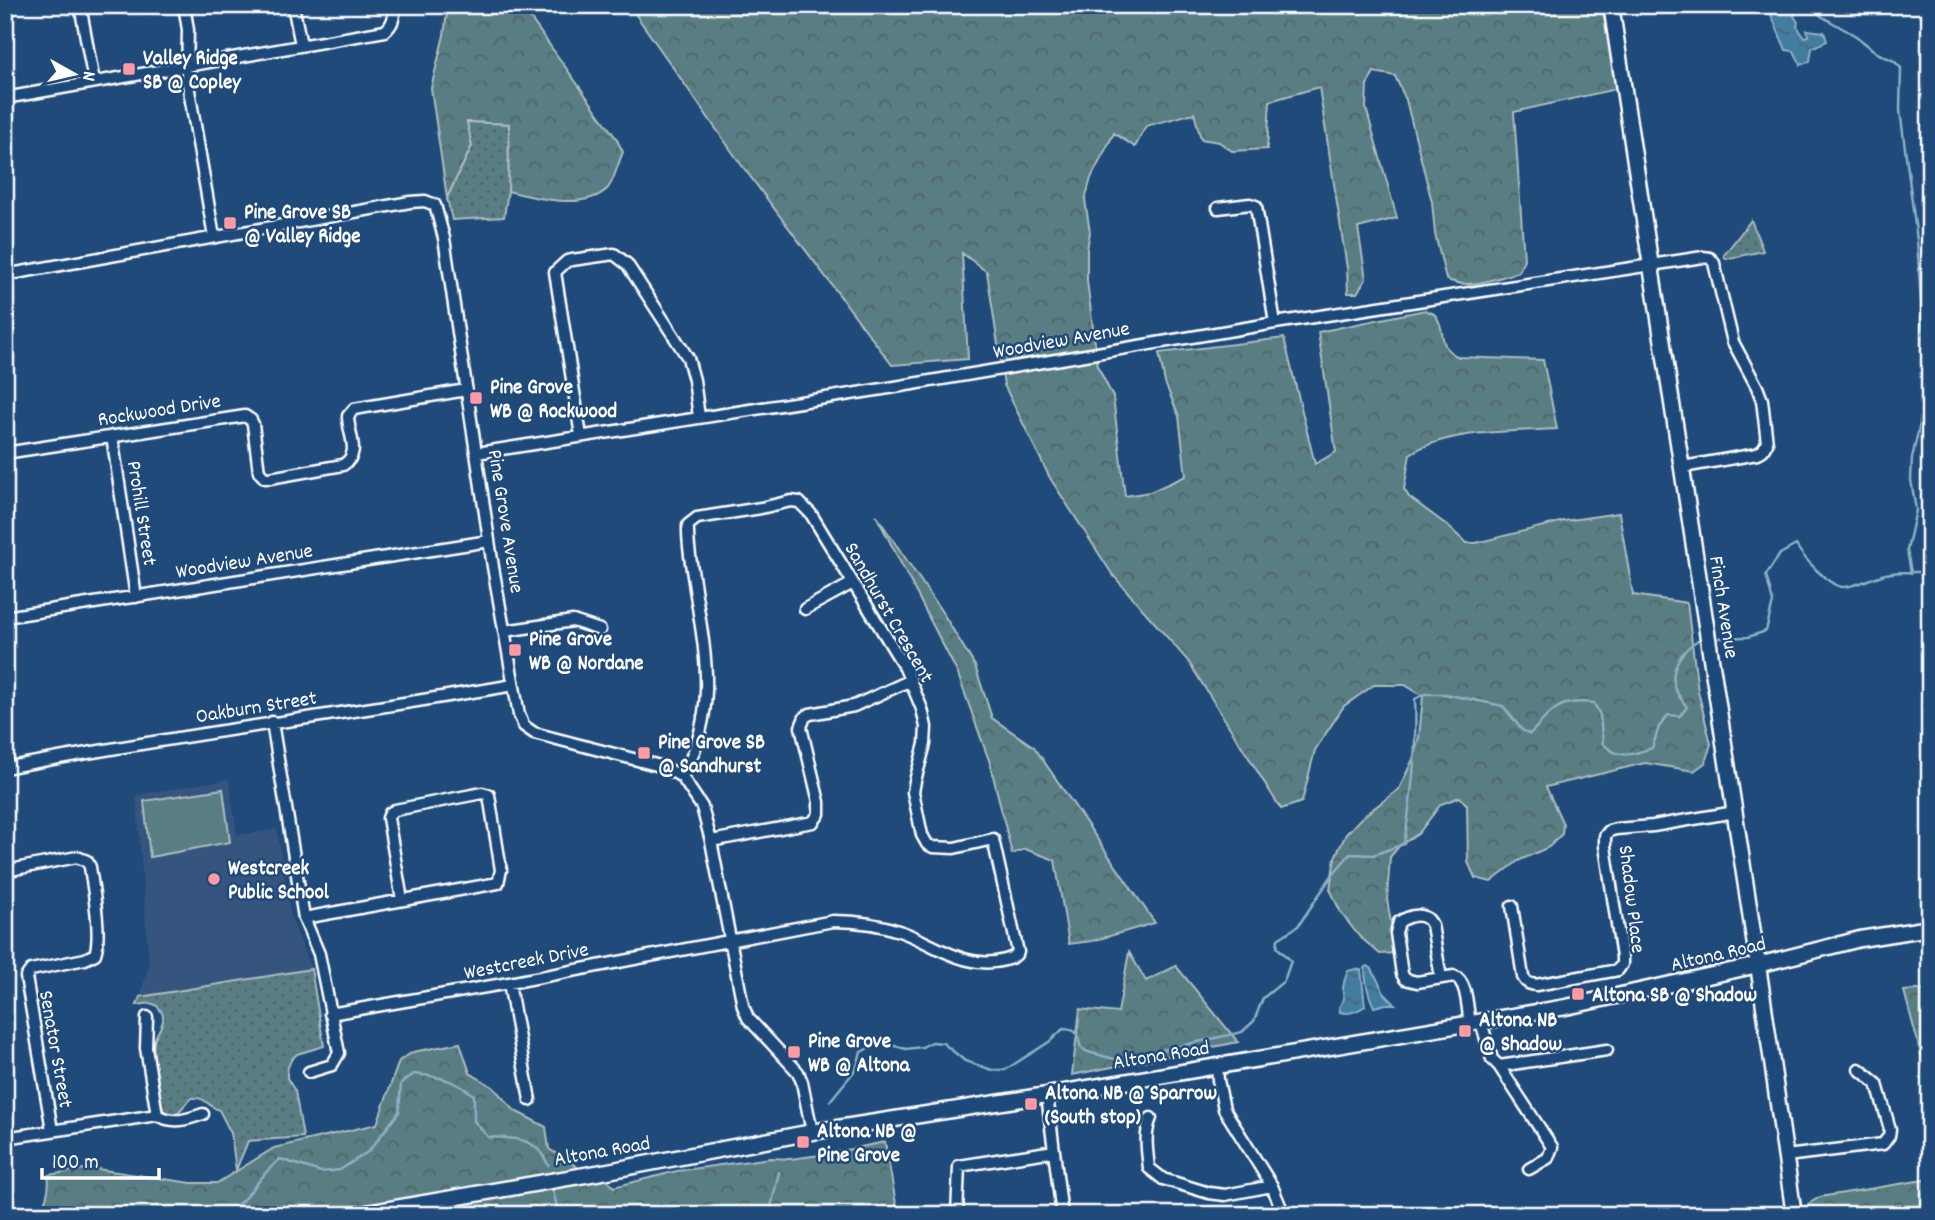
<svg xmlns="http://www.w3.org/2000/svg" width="1935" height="1220" viewBox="0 0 1935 1220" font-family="Dekko,sans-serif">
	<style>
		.built { fill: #34547f }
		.green { fill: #597d82; stroke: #acbec0; stroke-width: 2 }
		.forest { fill: url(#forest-crowns); stroke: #acbec0; stroke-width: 2 }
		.park { fill: url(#park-dots); stroke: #acbec0; stroke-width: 2 }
		.water { fill: url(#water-ripples); stroke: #8eb0c5; stroke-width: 2 }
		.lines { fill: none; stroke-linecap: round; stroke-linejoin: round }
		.stream { stroke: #8eb0c5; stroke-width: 2.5 }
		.street-casing { stroke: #fff; stroke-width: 15 }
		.secondary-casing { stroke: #fff; stroke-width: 19 }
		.street { stroke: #1f4a7a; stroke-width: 10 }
		.secondary { stroke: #1f4a7a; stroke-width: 14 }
		.poi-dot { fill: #ff9aa2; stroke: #1f4a7a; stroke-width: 2.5 }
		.labels { text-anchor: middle; stroke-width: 5; stroke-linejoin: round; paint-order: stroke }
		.poi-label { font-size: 21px; font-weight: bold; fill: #fff; stroke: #1f4a7a; text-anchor: start }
		.street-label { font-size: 21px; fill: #fff; stroke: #1f4a7a }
	</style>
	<defs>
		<pattern id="forest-crowns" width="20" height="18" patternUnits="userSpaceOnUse" patternTransform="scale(1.75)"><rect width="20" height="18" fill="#597d82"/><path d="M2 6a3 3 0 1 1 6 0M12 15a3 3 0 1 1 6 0" fill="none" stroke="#526467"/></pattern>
		<pattern id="park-dots" width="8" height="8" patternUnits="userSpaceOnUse" patternTransform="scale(1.75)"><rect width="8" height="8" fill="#597d82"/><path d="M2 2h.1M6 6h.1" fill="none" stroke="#526467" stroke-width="1.8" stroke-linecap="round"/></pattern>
		<pattern id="water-ripples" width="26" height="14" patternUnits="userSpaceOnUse" patternTransform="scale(1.75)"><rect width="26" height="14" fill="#437b9f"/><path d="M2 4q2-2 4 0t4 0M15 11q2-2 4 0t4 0" fill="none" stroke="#486476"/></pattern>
	</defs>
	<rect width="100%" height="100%" fill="#1f4a7a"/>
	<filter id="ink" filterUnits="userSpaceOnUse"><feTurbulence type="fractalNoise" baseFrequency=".0143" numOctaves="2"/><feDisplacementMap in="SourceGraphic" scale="14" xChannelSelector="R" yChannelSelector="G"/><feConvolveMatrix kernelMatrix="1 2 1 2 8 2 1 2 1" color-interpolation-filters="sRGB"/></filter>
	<g filter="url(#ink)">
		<!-- built -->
		<path class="built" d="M229 779 237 835 277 829 291 918 311 969 140 997 149 963 136 795Z"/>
		<!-- green -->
		<path class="green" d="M223 789 230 842 150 857 144 801Z"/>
		<!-- forest -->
		<path class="forest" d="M448 5H521L616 138 623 152C619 160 614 181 608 188 586 211 535 198 508 191L509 124 468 122 472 146 447 198 431 88 444 35Z
			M629 5H1607L1616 89 1514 112 1524 259 1519 272C1496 278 1468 291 1446 279L1435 234 1432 202 1406 100 1395 76 1374 72 1367 85 1366 108 1397 218 1358 228 1366 279 1357 293H1348L1347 268 1319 87 1270 101 1267 149 1232 151 1219 142 1201 139 1194 113 1146 126 1135 147 1114 133 1091 178 1085 200 1090 232 1087 249V281L1098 367 1113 397 1125 496 1150 492 1186 476 1179 416 1165 383 1159 353 1284 338 1315 464 1336 452 1318 332 1425 310C1428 312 1432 312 1435 315 1448 330 1435 347 1459 357L1543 360 1557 429C1510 432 1450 429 1410 454L1404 489 1409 497 1448 526 1466 543H1476L1564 521 1619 513 1633 595 1687 603 1698 691 1711 744 1705 763 1694 771 1645 763 1546 787 1563 824 1562 834 1549 847 1518 861 1491 882 1475 878 1468 862 1467 805 1460 797 1441 804 1418 834 1400 845 1390 857 1387 899 1396 953 1380 954 1359 936 1341 913 1330 889 1335 857 1346 834 1361 818 1399 789 1413 759 1419 737 1423 696 1405 685H1374L1344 706 1315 750 1302 802 1281 809 1188 661 1112 574 1050 478 1004 385 987 272 962 253 968 359 892 365 740 163Z
			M876 515 944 615 975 666 992 718 1034 747 1155 923 1092 941 1069 944 1055 860 1025 849 1012 854 990 763 957 672Z
			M1129 952 1146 981 1176 966 1238 1042 1072 1075 1080 1009 1118 1013Z
			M1930 989V1088L1904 991Z
			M460 1043 470 1073 493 1087 515 1111 546 1127 549 1149 579 1168 598 1171 614 1187 677 1171 771 1158 791 1159 827 1154 885 1142 898 1215H39C45 1202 51 1189 48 1175L90 1168 191 1183H217L274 1148 377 1124 399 1061 413 1052Z
			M1930 1179V1215H1809L1808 1204 1820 1197Z"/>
		<!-- park -->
		<path class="park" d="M467 122 509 124 508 191 504 217 452 220 447 198 472 146Z
			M1751 220 1763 251 1726 259 1724 255Z
			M311 969 324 1046 297 1054 291 1060 287 1070V1078L295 1091 303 1137 248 1141 236 1170 231 1133 219 1110C206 1106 208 1097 192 1098 181 1106 177 1123 162 1109 159 1091 151 1058 154 1042 156 1032 168 1021 161 1011 154 1000 147 1004 137 1005L140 997Z"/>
		<!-- water -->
		<path class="water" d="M1767 5H1803L1796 11 1794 16 1798 22 1797 26 1804 37 1808 36 1807 30 1824 32 1827 41 1812 48 1810 61 1801 65 1794 51 1786 50Z
			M1368 966 1372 969 1384 993 1395 1004H1386L1374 1007C1368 995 1365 982 1365 968Z
			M1355 969 1361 970 1365 1006C1358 1011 1349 1015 1340 1012L1339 1007 1344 999C1341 989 1344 980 1348 971Z"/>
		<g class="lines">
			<!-- stream -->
			<path class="stream" d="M1813 5 1821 16 1856 36 1877 53 1894 61 1901 68 1900 110 1917 240 1924 348 1922 415 1912 458 1911 480 1916 510 1907 550 1911 573
				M1720 638 1748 637 1766 631 1773 602 1766 575 1780 554 1796 545C1802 556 1830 588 1844 587 1858 586 1872 577 1886 574 1899 571 1916 573 1930 571
				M830 1101 856 1069 861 1052 880 1042 906 1049 922 1047 932 1042 943 1043 965 1061 992 1070H1005L1049 1042 1063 1029C1079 1029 1077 1035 1081 1048L1088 1052 1118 1060 1242 1032 1254 1021 1263 998 1284 981 1291 961 1277 947 1278 939 1298 926 1333 874 1350 854 1373 855 1404 844C1412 794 1417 750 1415 699L1425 694H1445L1503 706 1522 730 1530 734C1554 709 1557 699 1594 703L1600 715 1603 744C1620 760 1631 755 1652 748L1659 727 1668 715 1680 716 1687 707C1683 702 1677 694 1675 688 1669 668 1682 650 1698 640
				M553 1191 559 1215
				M102 1215 117 1208 142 1215
				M219 1215C239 1209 251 1190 264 1175 268 1169 275 1164 280 1159L321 1172 340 1170 369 1151 399 1112 401 1083 414 1074C441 1077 452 1079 474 1095V1121L488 1137C515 1138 537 1137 548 1165
				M764 1215 771 1207 779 1172"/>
			<defs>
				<path id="street" d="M80 5 94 82
					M184 5 188 30 187 78 214 237
					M293 5 301 45
					M5 98 385 31C394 24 394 16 395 5
					M1218 208 1250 204 1256 206 1275 323
					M5 275 410 202 425 201 435 205 444 238 493 567 519 715 524 726 534 733 664 767 682 777 702 807 711 841 743 1006 748 1018 798 1072 802 1082 812 1132
					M112 436 136 597
					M581 436 555 272 567 261 572 260 614 254 627 264 688 358 694 380 699 417
					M5 453 245 416 251 420 253 424 259 472 265 478H270L343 465C362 453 348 435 348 416L354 409 466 390
					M477 453 889 388 1275 323 1703 257 1710 258 1714 263 1733 342 1757 387 1762 400 1767 443 1763 450 1757 454 1683 467
					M805 609 853 583
					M5 617 489 541
					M504 631 573 621 600 630
					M272 722 304 918 319 954 339 1053 332 1065 309 1072
					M5 768C174 735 344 715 513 685
					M711 841 813 822 819 814V802L801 727 805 717 810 714 854 706 911 680
					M5 871 77 857 87 861 90 867C93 889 102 935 95 954L85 959 31 970 26 977 52 1130
					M1512 906 1523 977C1526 983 1529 984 1536 985L1618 970 1622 964V957L1605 846V836L1609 831 1616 829 1653 826 1735 812
					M304 918 498 883 501 870 489 795 482 793 395 810 390 813 388 818 402 900
					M1441 978 1432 925C1425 911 1410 915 1399 922L1396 933 1402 974 1405 979 1417 982 1454 976C1468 982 1467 1009 1470 1024
					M509 983 530 1100
					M330 1014 509 983 833 921C856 921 880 924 902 932 935 944 967 971 1005 960 1011 958 1014 958 1018 952L993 839 954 848 933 847 927 844 922 835 913 792 915 781 925 744 926 727 922 709 905 668 811 514 799 502 791 501 761 508 697 518 688 525C687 546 692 567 695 589 706 657 718 712 682 777
					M147 1017 146 1048 157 1115
					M1481 1022 1492 1059 1499 1066 1552 1147 1548 1158 1529 1169
					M1217 1066 1218 1080 1224 1109 1272 1186 1284 1215
					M1499 1066 1607 1050
					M1047 1095 1062 1215
					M1151 1118C1144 1134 1147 1150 1149 1168L1163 1179 1209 1193 1225 1195 1272 1186
					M5 1138 157 1115C173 1124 186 1120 203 1114
					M1786 1156 1883 1144 1889 1136 1890 1129 1877 1084 1859 1069
					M957 1215 959 1166 1054 1151"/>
				<path id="secondary" d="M1611 5 1758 965 1794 1215
					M355 1215 608 1171 812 1132 1047 1095 1566 1007 1758 965 1860 939 1930 928"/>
			</defs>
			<!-- street casing -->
			<use href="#street" class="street-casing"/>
			<!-- secondary casing -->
			<use href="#secondary" class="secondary-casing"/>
			<!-- street -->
			<use href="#street" class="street"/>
			<!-- secondary -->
			<use href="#secondary" class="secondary"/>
		</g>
	</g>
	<!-- markers -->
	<g class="poi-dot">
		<rect x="122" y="62" width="14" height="14" rx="3.5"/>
		<rect x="223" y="216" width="14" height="14" rx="3.5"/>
		<rect x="469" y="391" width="14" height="14" rx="3.5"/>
		<rect x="508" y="643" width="14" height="14" rx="3.5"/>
		<rect x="637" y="746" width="14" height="14" rx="3.5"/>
		<circle cx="214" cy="879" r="7"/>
		<rect x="1571" y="987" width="14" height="14" rx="3.5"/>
		<rect x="1458" y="1024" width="14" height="14" rx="3.5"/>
		<rect x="787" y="1045" width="14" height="14" rx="3.5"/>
		<rect x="1024" y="1097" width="14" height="14" rx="3.5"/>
		<rect x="796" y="1135" width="14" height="14" rx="3.5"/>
	</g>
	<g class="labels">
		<!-- poi labels -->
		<g class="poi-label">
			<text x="143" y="64">Valley Ridge<tspan x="143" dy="24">SB @ Copley</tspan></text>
			<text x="244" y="218">Pine Grove SB<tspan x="244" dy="24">@ Valley Ridge</tspan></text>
			<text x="490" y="393">Pine Grove<tspan x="490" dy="24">WB @ Rockwood</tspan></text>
			<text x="529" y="645">Pine Grove<tspan x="529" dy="24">WB @ Nordane</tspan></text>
			<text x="658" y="748">Pine Grove SB<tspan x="658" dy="24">@ Sandhurst</tspan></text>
			<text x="228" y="874">Westcreek<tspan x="228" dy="24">Public School</tspan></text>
			<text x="1592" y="1001">Altona SB @ Shadow</text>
			<text x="1479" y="1026">Altona NB<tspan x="1479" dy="24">@ Shadow</tspan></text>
			<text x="808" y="1047">Pine Grove<tspan x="808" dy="24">WB @ Altona</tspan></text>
			<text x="1045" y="1099">Altona NB @ Sparrow<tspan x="1045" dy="24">(South stop)</tspan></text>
			<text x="817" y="1137">Altona NB @<tspan x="817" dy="24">Pine Grove</tspan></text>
		</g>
		<!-- street labels -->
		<g class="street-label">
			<text transform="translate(1061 339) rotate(-10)" y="7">Woodview Avenue</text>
			<text transform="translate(159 409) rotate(-9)" y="7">Rockwood Drive</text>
			<text transform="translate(143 513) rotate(81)" y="7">Prohill Street</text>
			<text transform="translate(507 521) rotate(81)" y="7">Pine Grove Avenue</text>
			<text transform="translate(244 560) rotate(-9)" y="7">Woodview Avenue</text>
			<text transform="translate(1725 607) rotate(81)" y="7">Finch Avenue</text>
			<text transform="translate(890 612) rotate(60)" y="7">Sandhurst Crescent</text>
			<text transform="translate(256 706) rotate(-9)" y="7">Oakburn Street</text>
			<text transform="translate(1633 899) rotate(83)" y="7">Shadow Place</text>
			<text transform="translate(1718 953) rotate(-13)" y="7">Altona Road</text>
			<text transform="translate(526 960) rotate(-11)" y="7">Westcreek Drive</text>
			<text transform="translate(57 1049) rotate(80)" y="7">Senator Street</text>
			<text transform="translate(1161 1054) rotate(-9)" y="7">Altona Road</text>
			<text transform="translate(602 1150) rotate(-10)" y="7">Altona Road</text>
		</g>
	</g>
	<!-- margin -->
	<rect width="1935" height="1220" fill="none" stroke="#1f4a7a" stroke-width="28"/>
	<rect x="14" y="14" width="1907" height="1192" fill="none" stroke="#fff" stroke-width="2.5" filter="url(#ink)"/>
	<!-- north arrow -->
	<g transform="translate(74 74) rotate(98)" stroke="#1f4a7a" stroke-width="5" paint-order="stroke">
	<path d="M0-5L12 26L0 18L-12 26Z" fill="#ffffff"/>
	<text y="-10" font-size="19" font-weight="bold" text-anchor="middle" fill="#ffffff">N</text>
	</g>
	<!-- scale -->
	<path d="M42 1168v10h117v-10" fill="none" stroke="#ffffff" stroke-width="3.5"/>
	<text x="52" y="1168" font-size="21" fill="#ffffff" stroke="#1f4a7a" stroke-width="5" paint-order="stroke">100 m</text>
</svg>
